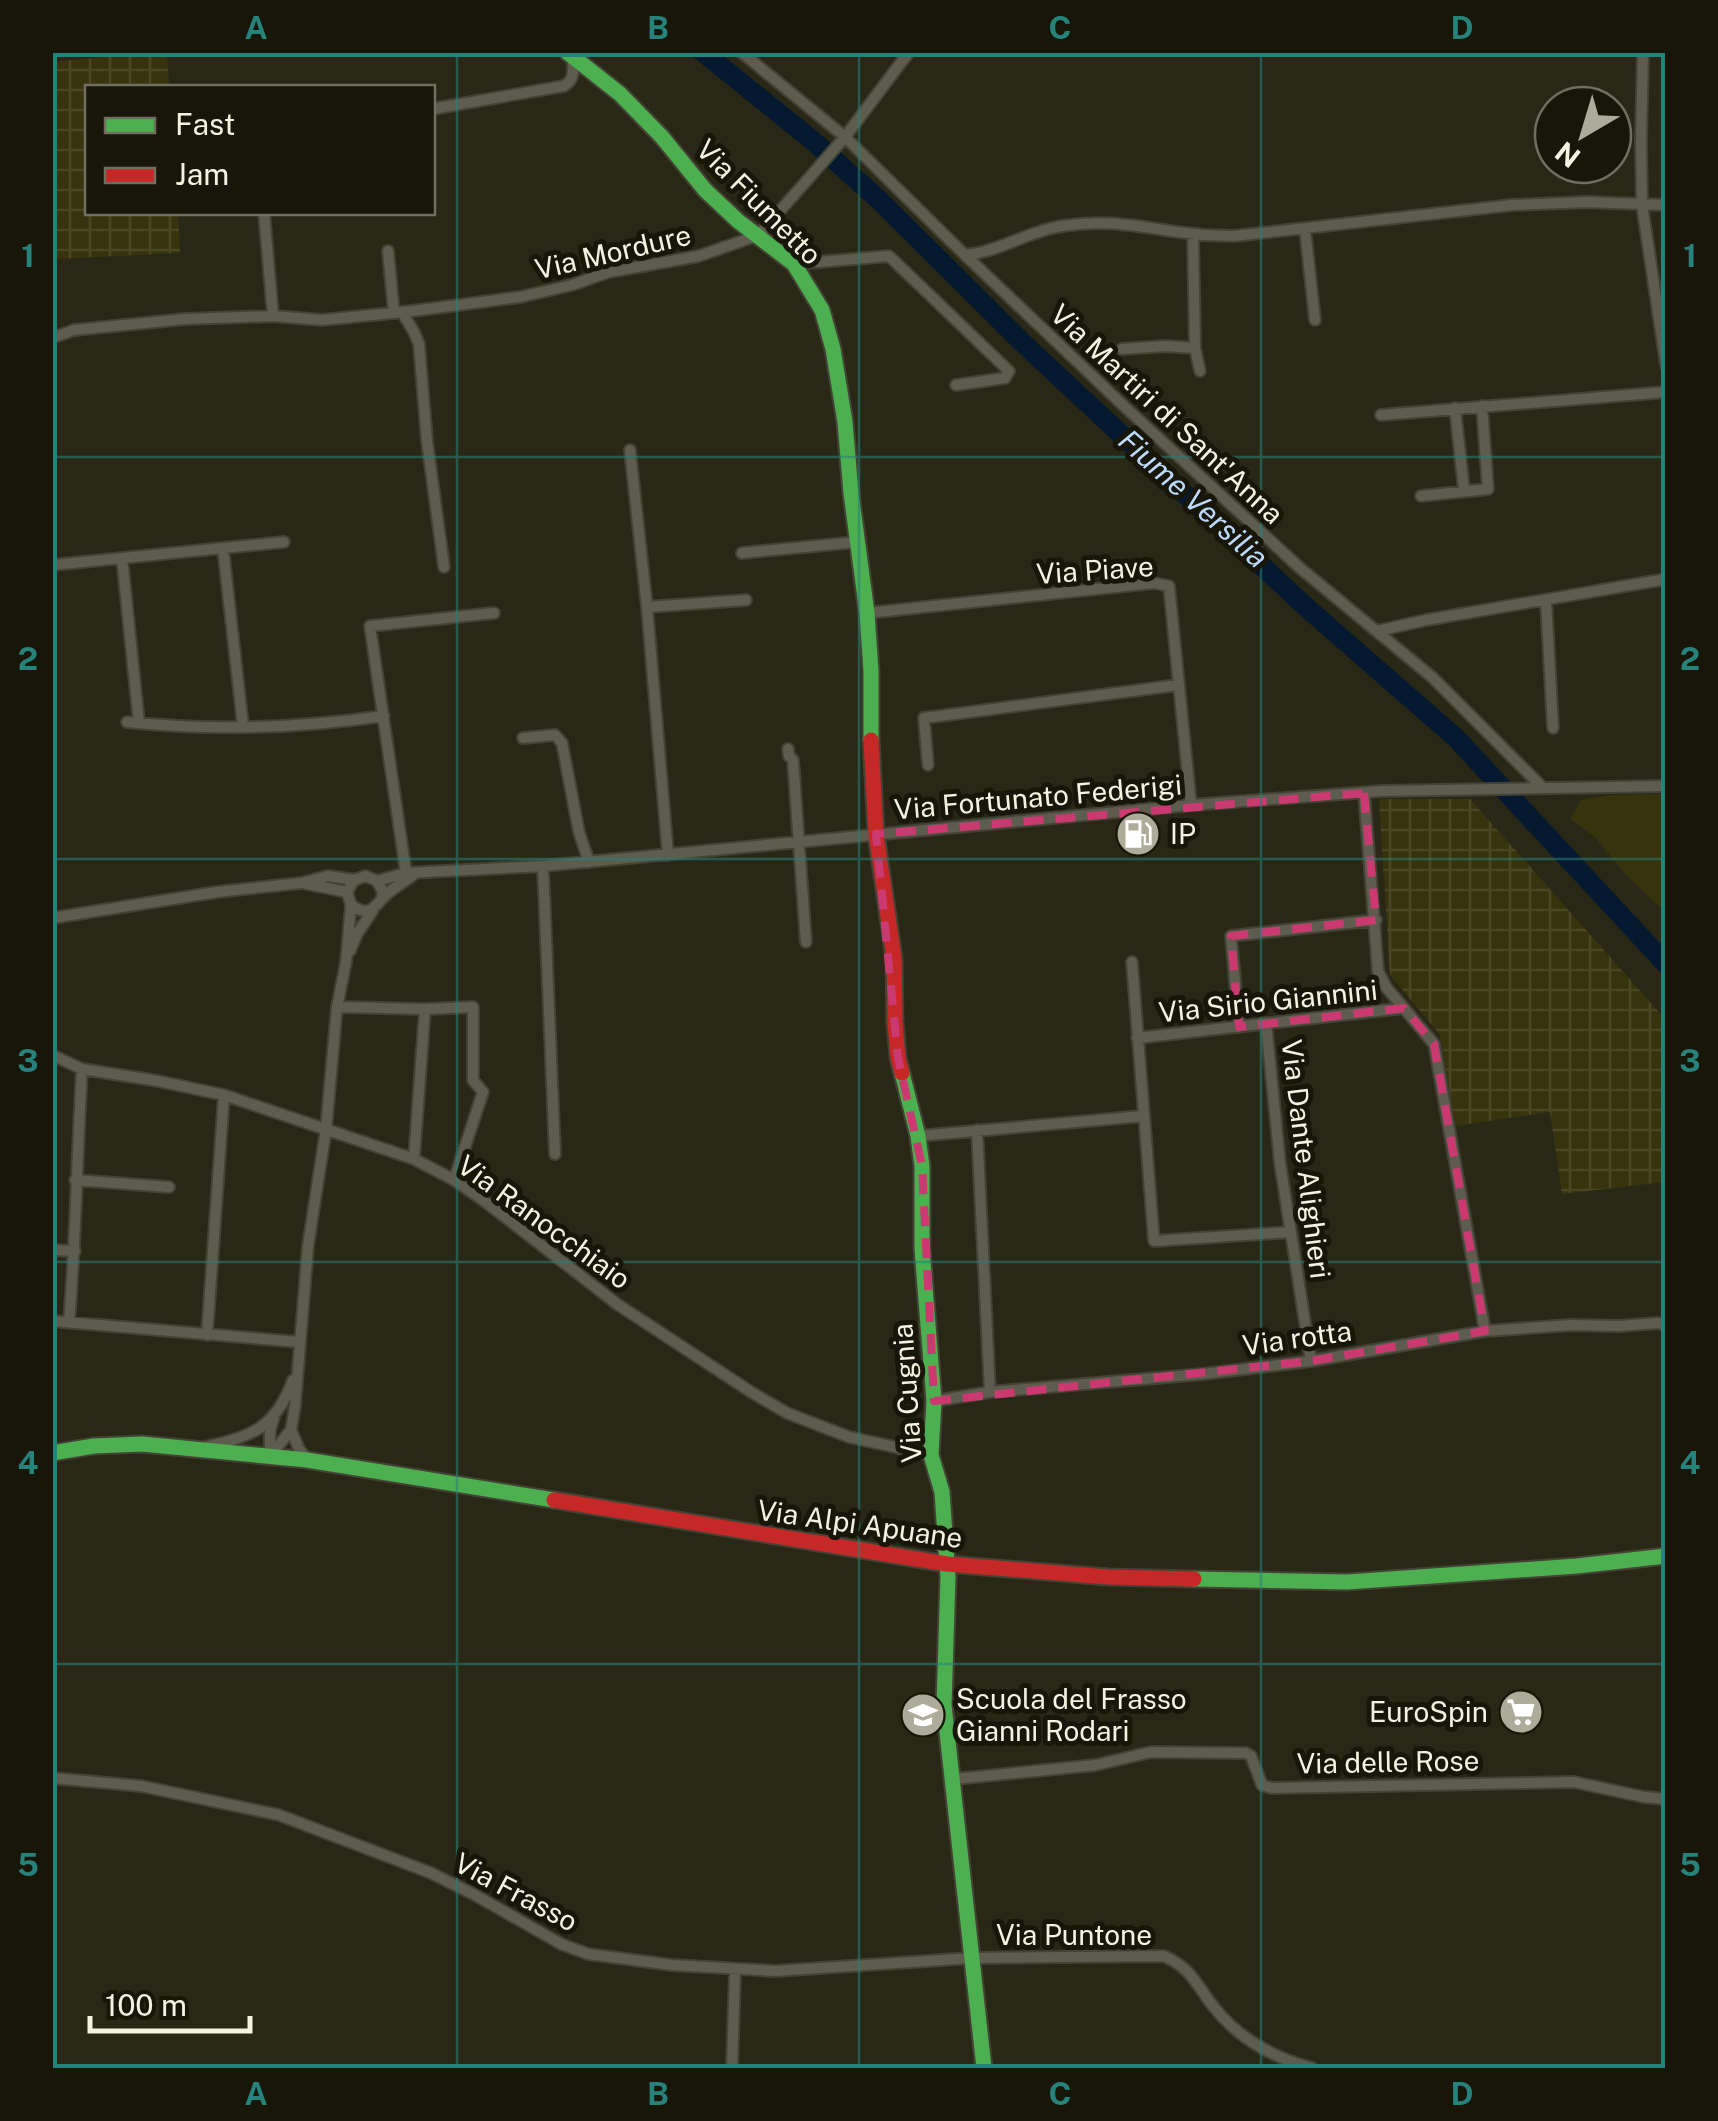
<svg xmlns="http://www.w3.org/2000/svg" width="1718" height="2121" viewBox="0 0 1718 2121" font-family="'Public Sans',sans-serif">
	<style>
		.built { fill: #37330d }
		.industrial { fill: url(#industrial-grid) }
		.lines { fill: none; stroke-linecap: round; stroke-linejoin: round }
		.river { stroke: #041930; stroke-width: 20 }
		.street-casing { stroke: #434235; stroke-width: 14 }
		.fast-casing { stroke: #434235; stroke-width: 19 }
		.jam-casing { stroke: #434235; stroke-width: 19 }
		.street { stroke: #5d5c4f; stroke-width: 10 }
		.fast { stroke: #4caf50; stroke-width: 15 }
		.jam { stroke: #c62828; stroke-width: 15 }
		.marked { fill: none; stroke: #ca396f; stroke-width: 8; stroke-dasharray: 20 12; stroke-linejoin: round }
		.grid { fill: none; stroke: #26827a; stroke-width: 2.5; stroke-opacity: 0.55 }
		.labels { text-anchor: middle; stroke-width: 10; stroke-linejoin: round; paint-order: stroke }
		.street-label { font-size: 28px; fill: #f4f3e1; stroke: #171609 }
		.poi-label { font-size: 28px; fill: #f4f3e1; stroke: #171609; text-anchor: start }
		.water-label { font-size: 30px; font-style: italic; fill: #bdd9fb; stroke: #171609 }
		.neatline { fill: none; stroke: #26827a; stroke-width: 4 }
		.grid-label { font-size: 32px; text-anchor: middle; font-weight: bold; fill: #26827a }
	</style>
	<defs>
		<pattern id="industrial-grid" width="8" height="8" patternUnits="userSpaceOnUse" patternTransform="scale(2.5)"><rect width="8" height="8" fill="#37330d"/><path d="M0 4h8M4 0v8" fill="none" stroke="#4b4724"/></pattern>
	</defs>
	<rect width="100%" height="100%" fill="#292817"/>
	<!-- built -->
	<path class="built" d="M1665 794H1666L1665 912 1626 875 1595 837 1570 819 1581 800 1609 795Z"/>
	<!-- industrial -->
	<path class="industrial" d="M155 52 167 53 169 87 88 88V212L178 213 180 253 56 259 52 236 53 62Z
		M1379 799H1470L1665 1019V1182L1562 1194 1550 1112 1456 1126 1440 1035 1390 975Z"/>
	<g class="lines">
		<!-- river -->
		<path class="river" d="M703 52 812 140 878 199 1024 344 1306 607 1456 738 1666 964"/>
		<defs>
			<path id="street" d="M741 52 845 137 965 255 1126 408 1300 568 1432 677 1541 786
				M1643 52 1641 141 1642 205 1666 365
				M432 109 564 86C576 79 573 68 572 56
				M264 212 273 316
				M1305 229 1315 320
				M1193 234 1195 348 1200 371
				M388 251 394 313
				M965 255C999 252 1028 231 1062 226 1112 218 1147 229 1195 234 1208 236 1221 235 1234 236L1512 205 1587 202 1666 205
				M794 264 889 256 1009 371 1005 378 956 385
				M402 312 414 332 419 344 427 441 444 567
				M52 338 74 330 185 319 273 316 322 320 412 311 520 297 572 285 609 272 699 256 756 236 765 228 845 137 909 52
				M1122 349 1165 346 1195 348
				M1455 408 1464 490
				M1381 415 1666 392
				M630 450 647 607 668 855
				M1421 496 1488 489 1482 406
				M223 548 243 726
				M742 553 857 542
				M122 558 139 723
				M52 565 284 542
				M1546 600 1553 728
				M647 607 746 600
				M867 613 1154 583 1169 586 1191 805
				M1377 631 1426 620 1666 579
				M127 722C212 731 300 728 384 716
				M523 738 555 735 562 743 579 832 589 862
				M788 749 789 756 793 760 806 942
				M928 765 924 718 1178 685
				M1364 793 1378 971 1386 987 1434 1044 1485 1331
				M543 866 555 1154
				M406 873 370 626 494 613
				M377 881 406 873 543 866 1191 805 1382 791 1666 786
				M307 884 347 892
				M382 898 383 892 377 881 366 876 354 880 347 892 351 905C370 918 373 908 385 896 393 888 404 882 413 875
				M52 918 217 892 301 883 328 876 354 880
				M350 951 357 934 373 910
				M1132 962 1154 1241 1291 1232
				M337 1007 425 1009 473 1007V1080L483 1092 454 1180
				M1266 1023 1280 1163 1311 1361
				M1239 1027 1231 936 1376 920
				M1137 1038 1404 1008
				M52 1055 82 1069 158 1081 224 1095 414 1159 454 1180 487 1203 617 1304 751 1392 787 1413 849 1437 931 1455
				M977 1130 990 1392
				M918 1136 1144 1116
				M414 1159 425 1009
				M75 1180 169 1187
				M52 1250 75 1251
				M52 1321 299 1342
				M69 1322C76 1238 77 1153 82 1069
				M207 1335 224 1095
				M934 1401 990 1392 1203 1374 1311 1361 1485 1331 1571 1325 1619 1326 1658 1323 1666 1325
				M291 1430 299 1449 307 1459
				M205 1447C252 1436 275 1429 293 1380
				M270 1455V1430L274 1417
				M270 1456 291 1430 295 1406 308 1246 326 1129 337 1007 346 962 351 905
				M52 1778 141 1786 279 1815 431 1873 475 1895 561 1944 588 1954 672 1965 775 1971 972 1958 1164 1956C1191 1968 1196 1984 1213 2006 1239 2039 1273 2058 1312 2068
				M954 1779 1096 1765 1151 1752 1246 1753 1251 1756 1262 1785 1272 1788 1574 1782 1644 1797 1666 1799
				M732 2068 735 1970"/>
			<path id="fast" d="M567 52 620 94 662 137 705 190 738 221 794 264 822 310 833 349 845 422 851 493 867 613 871 671V740
				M902 1073 918 1136 922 1166V1249L934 1401 931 1455 942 1492 948 1577 944 1705 984 2068
				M52 1453 94 1446 142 1444 307 1460 554 1500
				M1194 1579 1347 1582 1577 1566 1666 1556"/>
			<path id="jam" d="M871 740 876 834 894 958 895 1022 898 1058 902 1073
				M554 1500 947 1564 1108 1577 1194 1579"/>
		</defs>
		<!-- street casing -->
		<use href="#street" class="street-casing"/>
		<!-- fast casing -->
		<use href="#fast" class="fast-casing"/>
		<!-- jam casing -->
		<use href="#jam" class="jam-casing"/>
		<!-- street -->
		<use href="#street" class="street"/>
		<!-- fast -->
		<use href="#fast" class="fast"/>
		<!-- jam -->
		<use href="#jam" class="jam"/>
	</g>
	<!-- marked area -->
	<path class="marked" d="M1364 793 1376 920 1231 936 1239 1027 1404 1008 1434 1044 1485 1331 1311 1361 934 1401 922 1166 898 1058 876 834Z"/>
	<!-- grid -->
	<path class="grid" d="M457 52V2068M859 52V2068M1261 52V2068M52 457H1666M52 859H1666M52 1262H1666M52 1664H1666"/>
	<!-- icons -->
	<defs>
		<symbol id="fuel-disc" viewBox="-11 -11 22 22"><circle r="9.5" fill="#adac9a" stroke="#171609"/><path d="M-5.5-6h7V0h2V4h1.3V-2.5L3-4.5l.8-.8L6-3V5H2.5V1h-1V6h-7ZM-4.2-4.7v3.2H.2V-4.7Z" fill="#fff"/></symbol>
		<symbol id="supermarket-disc" viewBox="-11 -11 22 22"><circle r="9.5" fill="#adac9a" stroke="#171609"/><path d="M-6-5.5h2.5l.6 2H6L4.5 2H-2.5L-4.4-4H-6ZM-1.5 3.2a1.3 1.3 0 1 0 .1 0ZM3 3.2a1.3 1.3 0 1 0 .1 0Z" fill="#fff"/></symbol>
		<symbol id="school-disc" viewBox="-11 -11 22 22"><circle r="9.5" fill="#adac9a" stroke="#171609"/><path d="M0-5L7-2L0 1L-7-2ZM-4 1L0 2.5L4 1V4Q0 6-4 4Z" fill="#fff"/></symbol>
	</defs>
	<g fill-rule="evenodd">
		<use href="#fuel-disc" x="1113" y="809" width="50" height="50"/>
		<use href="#supermarket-disc" x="1496" y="1687" width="50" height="50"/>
		<use href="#school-disc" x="898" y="1690" width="50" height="50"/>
	</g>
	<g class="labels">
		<!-- street labels -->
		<g class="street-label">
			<text transform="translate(759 202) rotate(45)" y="10">Via Fiumetto</text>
			<text transform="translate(613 252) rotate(-13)" y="10">Via Mordure</text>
			<text transform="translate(1167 414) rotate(43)" y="10">Via Martiri di Sant'Anna</text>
			<text transform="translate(1095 570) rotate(-4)" y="10">Via Piave</text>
			<text transform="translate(1038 797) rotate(-5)" y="10">Via Fortunato Federigi</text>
			<text transform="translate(1268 1001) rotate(-6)" y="10">Via Sirio Giannini</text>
			<text transform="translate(1306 1159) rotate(83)" y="10">Via Dante Alighieri</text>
			<text transform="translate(544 1222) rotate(36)" y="10">Via Ranocchiaio</text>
			<text transform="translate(1297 1338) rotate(-8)" y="10">Via rotta</text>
			<text transform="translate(907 1393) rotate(-94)" y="10">Via Cugnia</text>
			<text transform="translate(860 1524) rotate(8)" y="10">Via Alpi Apuane</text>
			<text transform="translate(1388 1762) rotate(-1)" y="10">Via delle Rose</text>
			<text transform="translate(516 1892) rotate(28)" y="10">Via Frasso</text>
			<text x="1074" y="1945">Via Puntone</text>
		</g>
		<!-- poi labels -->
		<g class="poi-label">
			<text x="1170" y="844">IP</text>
			<text x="956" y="1709">Scuola del Frasso<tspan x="956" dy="32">Gianni Rodari</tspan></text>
			<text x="1488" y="1722" text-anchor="end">EuroSpin</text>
		</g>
		<!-- water labels -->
		<g class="water-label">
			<text transform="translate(1193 499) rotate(42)" y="10">Fiume Versilia</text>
		</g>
	</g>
	<!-- border -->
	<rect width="1718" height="2121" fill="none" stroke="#171609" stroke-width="110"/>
	<!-- legend -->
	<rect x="85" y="85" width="350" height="130" fill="#171609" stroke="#6f6e5f" stroke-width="2.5"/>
	<rect x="105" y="118" width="50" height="15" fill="#4caf50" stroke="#6f6e5f" stroke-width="2.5"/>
	<text x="175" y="135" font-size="30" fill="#f4f3e1">Fast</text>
	<rect x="105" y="168" width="50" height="15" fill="#c62828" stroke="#6f6e5f" stroke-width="2.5"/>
	<text x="175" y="185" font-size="30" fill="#f4f3e1">Jam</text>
	<!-- north arrow -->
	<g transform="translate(1583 135) rotate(218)"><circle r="48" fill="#171609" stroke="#6f6e5f" stroke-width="2.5"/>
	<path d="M0-8L18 38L0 25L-18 38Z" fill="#adac9a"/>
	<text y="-15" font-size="28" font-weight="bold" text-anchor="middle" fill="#f4f3e1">N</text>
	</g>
	<!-- scale -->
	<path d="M90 2016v15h160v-15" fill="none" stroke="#f4f3e1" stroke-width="5"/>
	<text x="105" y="2016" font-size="30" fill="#f4f3e1" stroke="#171609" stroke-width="8" paint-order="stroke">100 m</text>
	<rect x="55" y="55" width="1608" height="2011" class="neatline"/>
	<g class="grid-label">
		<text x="256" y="39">A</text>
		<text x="658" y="39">B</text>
		<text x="1060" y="39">C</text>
		<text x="1462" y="39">D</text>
		<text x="28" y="267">1</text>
		<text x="1690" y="267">1</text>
		<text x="28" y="670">2</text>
		<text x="1690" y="670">2</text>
		<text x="28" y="1072">3</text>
		<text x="1690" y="1072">3</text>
		<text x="28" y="1474">4</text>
		<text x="1690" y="1474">4</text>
		<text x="28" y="1876">5</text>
		<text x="1690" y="1876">5</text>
		<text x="256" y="2105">A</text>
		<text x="658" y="2105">B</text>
		<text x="1060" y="2105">C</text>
		<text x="1462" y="2105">D</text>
	</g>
</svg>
